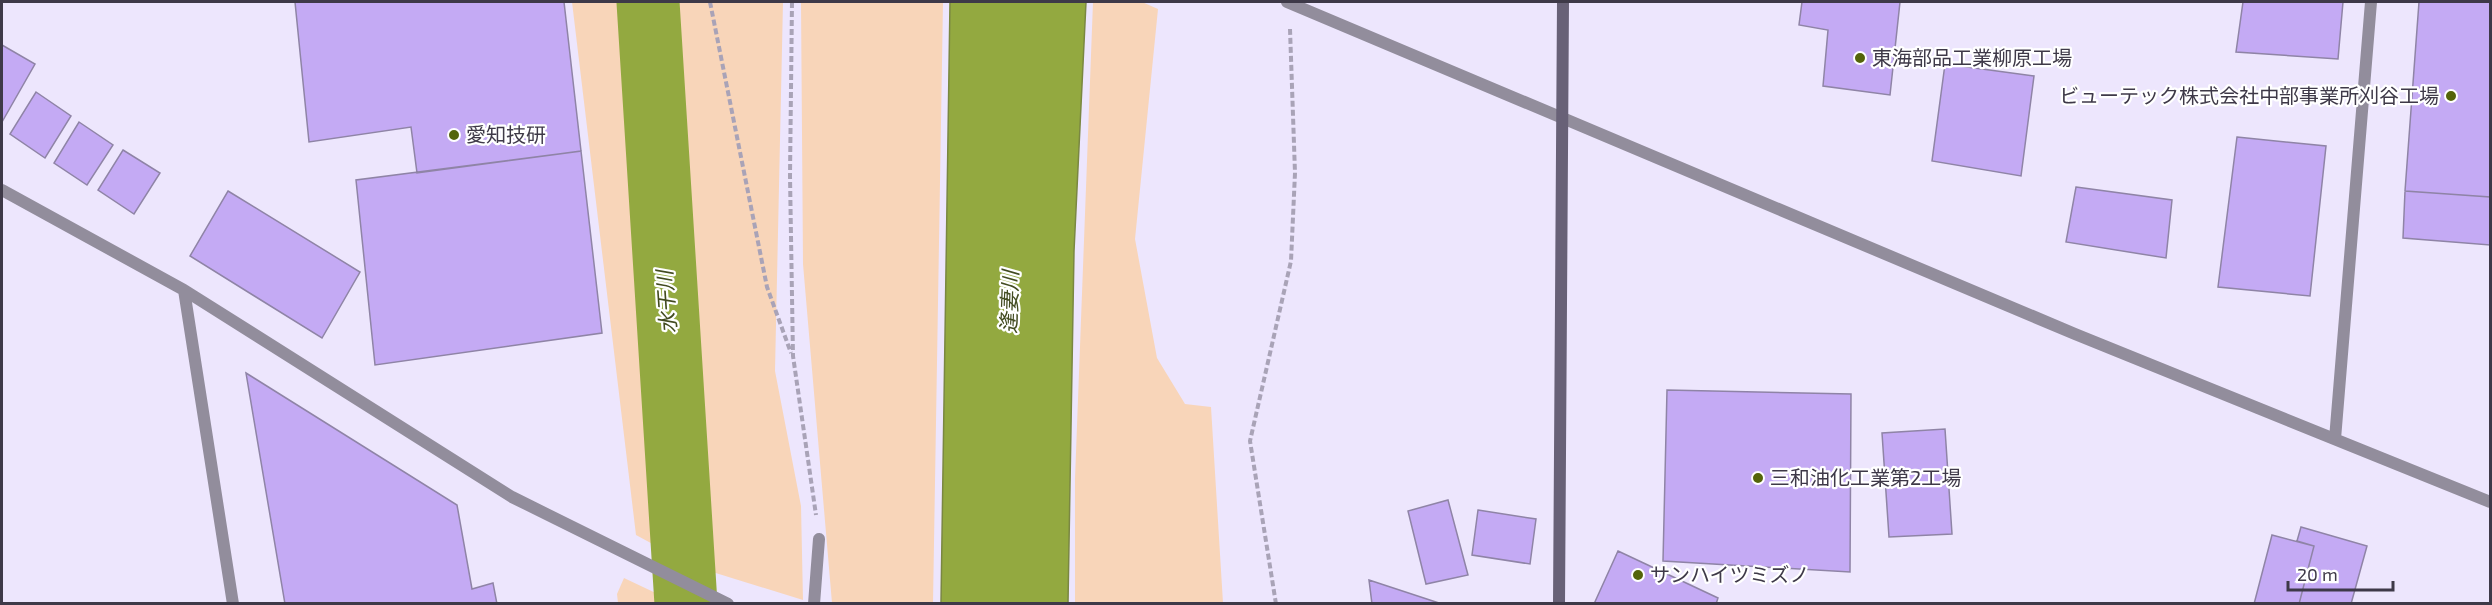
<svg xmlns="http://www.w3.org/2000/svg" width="2492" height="605" viewBox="0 0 2492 605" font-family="'Exo 2','Noto Sans JP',sans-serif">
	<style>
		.grass { fill: #f8d5b9 }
		.water { fill: #93a940; stroke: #7a8742; stroke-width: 1.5 }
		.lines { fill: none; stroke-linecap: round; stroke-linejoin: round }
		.river { stroke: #93a940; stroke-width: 63 }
		.building { fill: #c4aaf4; stroke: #8f84a6; stroke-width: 1.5 }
		.path { stroke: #a9a3b7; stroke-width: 4; stroke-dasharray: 6 3; stroke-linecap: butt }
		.street { stroke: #928d9c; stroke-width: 12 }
		.secondary { stroke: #686177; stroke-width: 12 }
		.poi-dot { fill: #54640a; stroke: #fff; stroke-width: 2 }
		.labels { text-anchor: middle; stroke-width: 4.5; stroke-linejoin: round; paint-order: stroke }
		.poi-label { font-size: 20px; fill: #3e3948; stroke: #fff; text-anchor: start }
		.water-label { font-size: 21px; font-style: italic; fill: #424b20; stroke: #fff }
	</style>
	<rect width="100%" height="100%" fill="#ede6fd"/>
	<!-- grass -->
	<path class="grass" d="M572 2H619L660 548 636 535Z
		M672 2H783L775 371 801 506 803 600 706 570Z
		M801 2H943L933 603H832L803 264Z
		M1093 2H1142L1158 9 1135 239 1157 358 1185 404 1211 407 1223 603H1075V479Z
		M624 578 662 596V603H618L617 594Z"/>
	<!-- water -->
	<path class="water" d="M950 2H1086L1074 251 1068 603H941Z"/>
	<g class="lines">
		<!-- river -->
		<path class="river" d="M648 2 686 604"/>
	</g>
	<!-- building -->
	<path class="building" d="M295 2H564L581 151 417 173 411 127 309 142Z
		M1802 2H1900L1890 95 1823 86 1828 30 1799 25Z
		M2243 2H2343L2338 59 2236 52Z
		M2419 2H2490V197L2405 191Z
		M2 45 35 64 2 122Z
		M1945 64 2034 76 2021 176 1932 161Z
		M36 92 71 116 45 158 10 134Z
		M79 122 113 145 87 185 54 163Z
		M2237 137 2326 146 2310 296 2218 287Z
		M123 150 160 173 134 214 98 190Z
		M581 151 602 333 375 365 356 180Z
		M2076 187 2172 200 2166 258 2066 242Z
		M228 191 360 272 322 338 190 256Z
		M2405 191 2490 197V245L2403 238Z
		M246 373 457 505 472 589 493 583 497 604H285Z
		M1667 390 1851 394 1850 572 1663 561Z
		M1945 429 1952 534 1889 537 1882 433Z
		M1448 500 1468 575 1426 584 1408 511Z
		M1478 510 1536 519 1530 564 1472 555Z
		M2301 527 2367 546 2351 604H2299L2314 546 2297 541Z
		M2272 535 2314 546 2299 604H2254Z
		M1618 551 1718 598 1716 604H1594Z
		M1369 580 1442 604H1372Z"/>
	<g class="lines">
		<!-- path -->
		<path class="path" d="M710 2 767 287 791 353
			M792 2 790 176 793 356 816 515
			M1276 604 1250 441 1291 261 1295 173 1290 29"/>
		<!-- street -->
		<path class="street" d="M1287 2 2075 334 2490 502
			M2 190 184 290 233 604
			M184 290 512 497 728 604
			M2335 439 2371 2
			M814 604 819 539"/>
		<!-- secondary -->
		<path class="secondary" d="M1559 604 1563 2"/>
	</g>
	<!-- markers -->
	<g class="poi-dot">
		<circle cx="1860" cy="58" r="6"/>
		<circle cx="2451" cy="96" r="6"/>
		<circle cx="454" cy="135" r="6"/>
		<circle cx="1758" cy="478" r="6"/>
		<circle cx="1638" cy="575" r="6"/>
	</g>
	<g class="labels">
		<!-- poi labels -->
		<g class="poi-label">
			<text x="1872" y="65">東海部品工業柳原工場</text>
			<text x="2439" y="103" text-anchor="end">ビューテック株式会社中部事業所刈谷工場</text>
			<text x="466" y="142">愛知技研</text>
			<text x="1770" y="485">三和油化工業第2工場</text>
			<text x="1650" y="582">サンハイツミズノ</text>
		</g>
		<!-- water labels -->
		<g class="water-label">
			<text transform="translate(667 302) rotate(-94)" y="7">水干川</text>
			<text transform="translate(1010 302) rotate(-88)" y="7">逢妻川</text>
		</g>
	</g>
	<!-- border -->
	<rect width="2492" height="605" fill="none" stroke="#3e3948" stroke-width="6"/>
	<!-- scale -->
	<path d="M2288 581v9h105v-9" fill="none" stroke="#3e3948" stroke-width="3"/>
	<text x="2297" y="581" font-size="18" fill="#3e3948" stroke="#ffffff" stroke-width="4.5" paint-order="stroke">20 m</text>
</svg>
